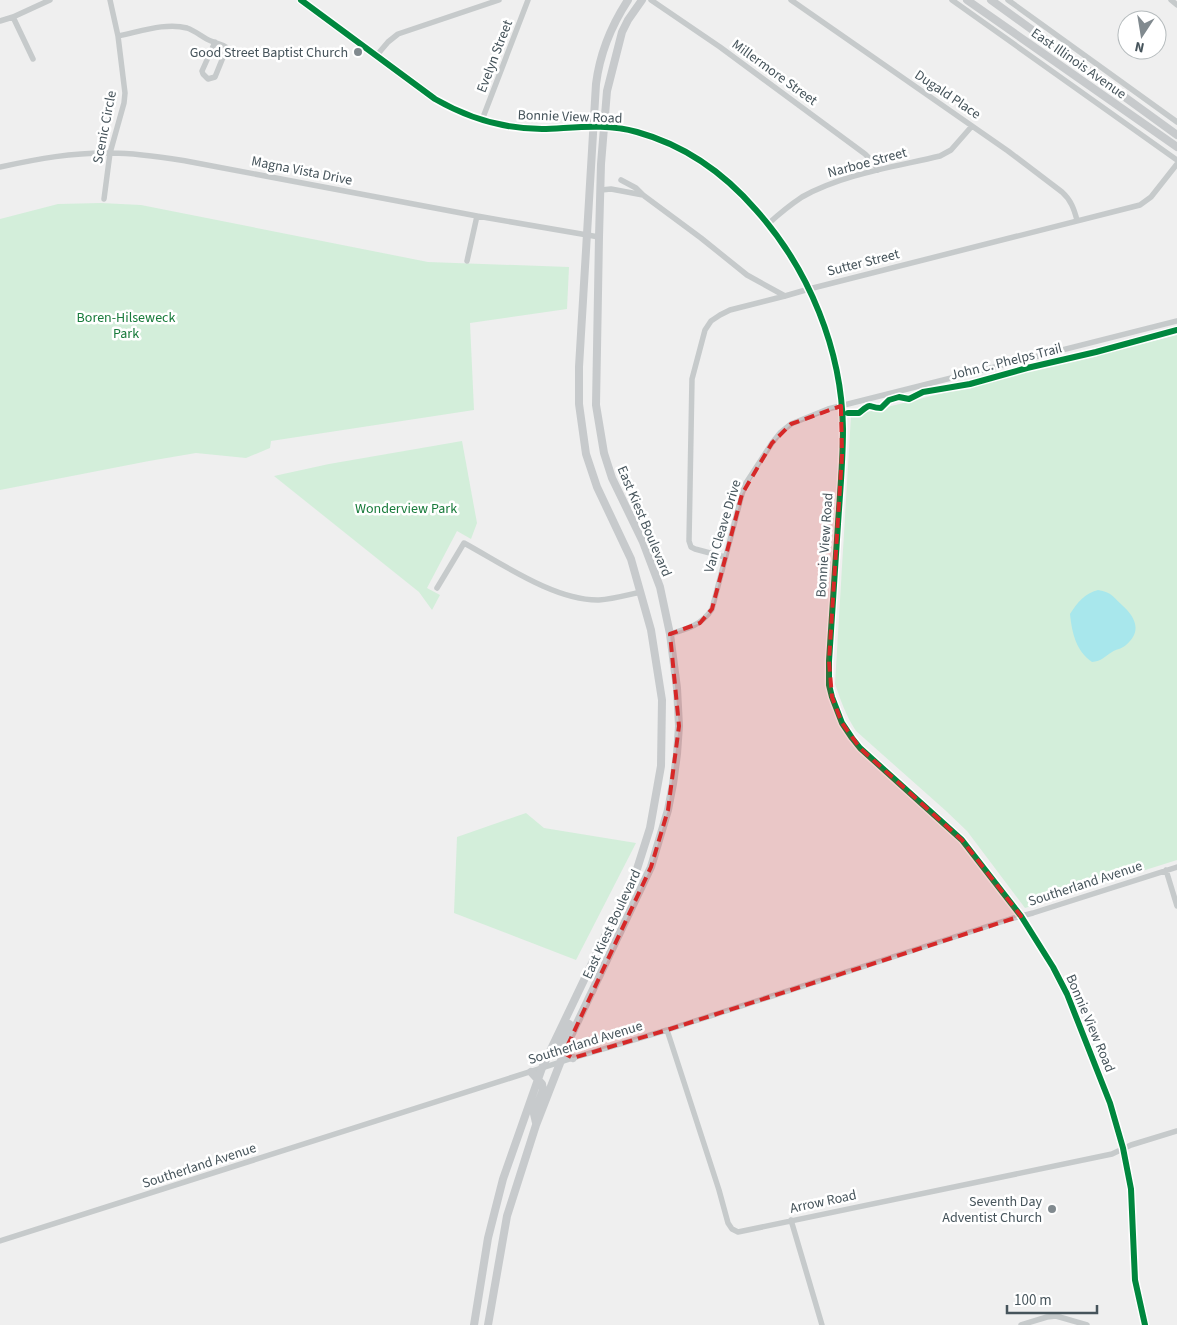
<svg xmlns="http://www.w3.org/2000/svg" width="1177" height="1325" viewBox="0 0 1177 1325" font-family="'Source Sans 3',sans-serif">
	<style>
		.green { fill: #d3eeda }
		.water { fill: #a8e7ec }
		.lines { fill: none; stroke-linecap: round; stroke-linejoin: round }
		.street { stroke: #c6cacb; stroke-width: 5.5 }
		.secondary { stroke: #c7cacc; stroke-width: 8 }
		.cycleway-casing { stroke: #fff; stroke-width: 9 }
		.cycleway { stroke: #00873e; stroke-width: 6 }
		.marked { fill: #d62828; fill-opacity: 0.2; stroke: #d62828; stroke-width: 4; stroke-dasharray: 10 6; stroke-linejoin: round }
		.poi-dot { fill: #818a8f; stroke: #fff; stroke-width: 2 }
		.labels { text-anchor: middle; stroke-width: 5; stroke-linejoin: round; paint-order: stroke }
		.poi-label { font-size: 14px; fill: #46545b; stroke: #fff; text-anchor: end }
		.street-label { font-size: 14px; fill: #46545b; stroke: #fff }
		.park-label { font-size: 14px; fill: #187b3b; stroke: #fff }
	</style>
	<rect width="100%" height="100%" fill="#efefef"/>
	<!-- green -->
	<path class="green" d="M101 203 141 205 428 262 569 267 567 309 470 323 474 410 271 441 270 448 246 458 196 453 149 461 0 490V219L58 204Z
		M1177 335V860L1025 908 967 831 945 810 856 731C846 716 841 701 835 684L851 416Z
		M462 441 477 523 471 539 457 531 427 588 440 595 432 610 419 592 274 476 329 464Z
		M526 813 544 828 636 843 576 960 454 913 457 837Z"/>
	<!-- water -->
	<path class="water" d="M1098 590C1112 592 1114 598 1123 606 1136 618 1142 632 1126 645 1122 649 1116 649 1112 652 1104 657 1102 661 1092 662 1076 651 1072 633 1070 614 1077 603 1085 593 1098 590Z"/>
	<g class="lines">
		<!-- street -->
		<path class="street" d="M651 0 720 47 865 154 873 162 878 170
			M791 0 1008 151 1062 192C1071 200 1074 209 1077 220
			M952 0 1177 160
			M1008 0 1177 122
			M1171 0 1177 5
			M13 17 33 59
			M0 21 13 17 50 0
			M118 36C139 32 166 22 187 28 196 31 203 38 211 41 216 43 221 44 226 47V50L215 77 208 79 203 74 202 71 215 42
			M377 55 388 42 398 34 499 0
			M482 120 528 0
			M0 167C37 159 74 152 112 153 137 153 161 157 186 161L477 216 599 237
			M621 180 636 188 643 195
			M601 190 611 189 643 195 701 238 747 275 785 296
			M104 199 110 153 124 103 125 93 118 36 110 0
			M768 224C779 214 790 205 802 197 843 174 894 167 940 156L951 150 972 126
			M467 261 477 216
			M725 557 695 549 691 547 689 541 692 379 705 330 711 321 720 315 730 310 785 296 809 289 1140 205 1151 197 1177 164
			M437 588 464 543C501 563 555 601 599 600 613 599 627 595 641 592
			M670 634C687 629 702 625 712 609L742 494 746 483 772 443 780 433 791 424 828 409 848 404 1177 321
			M1166 870 1177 906
			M667 1030 719 1190 728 1223 732 1229 738 1232 1112 1154 1131 1145 1177 1131
			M791 1220 822 1325
			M0 1241 573 1058 667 1030 1010 919 1033 913 1177 867
			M1021 1325 1047 1317 1056 1316 1087 1325"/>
		<!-- secondary -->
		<path class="secondary" d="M301 0 435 99C468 118 504 129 542 129 574 128 605 123 637 132 684 145 724 173 756 210 809 269 842 350 843 429 843 461 840 493 838 524 835 570 832 616 829 661V685L832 697 842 723 852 738 860 748 962 840 1021 916 1053 967 1067 994 1110 1103 1123 1148 1131 1189 1135 1280 1145 1325
			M967 0 1177 147
			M991 0 1177 135
			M569 1024 558 1048 560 1052 573 1058
			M531 1072 542 1084 543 1090 534 1114 536 1123
			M474 1325 488 1238 503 1179 542 1068 637 869 650 828 661 766 662 700 651 630 631 559 597 487 586 454 579 404V367L596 84C600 52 611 26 628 0
			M488 1325 507 1216 536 1125 569 1040 651 867 668 810 673 784 677 754 679 726 677 688 670 634 660 587 643 542 612 478 604 453 596 405 599 237 601 164 607 91 622 32 628 20 642 0"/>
		<defs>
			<path id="cycleway" d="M301 0 435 99C468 118 504 129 542 129 574 128 605 123 637 132 684 145 724 173 756 210 809 269 842 350 843 429 843 461 840 493 838 524 835 570 832 616 829 661V685L832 697 842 723 852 738 860 748 962 840 1021 916 1053 967 1067 994 1110 1103 1123 1148 1131 1189 1135 1280 1145 1325
				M848 413H859C873 401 867 408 881 408L889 400 899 397 909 399 923 392 970 384 1027 368 1096 352 1177 330"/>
		</defs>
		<!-- cycleway casing -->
		<use href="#cycleway" class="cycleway-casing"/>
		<!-- cycleway -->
		<use href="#cycleway" class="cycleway"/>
	</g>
	<!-- marked area -->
	<path class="marked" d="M841 406 842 455 829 661 832 697 842 723 860 748 962 840 1021 916 667 1030 573 1058 564 1053 651 867 668 810 679 726 670 634 700 623 712 609 742 494 772 443 791 424Z"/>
	<!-- markers -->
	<g class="poi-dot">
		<circle cx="358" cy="52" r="5"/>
		<circle cx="1052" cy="1209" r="5"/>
	</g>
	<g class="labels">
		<!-- poi labels -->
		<g class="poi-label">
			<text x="348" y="57">Good Street Baptist Church</text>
			<text x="1042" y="1206">Seventh Day<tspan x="1042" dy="16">Adventist Church</tspan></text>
		</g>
		<!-- street labels -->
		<g class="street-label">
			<text transform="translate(494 56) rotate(-69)" y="5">Evelyn Street</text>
			<text transform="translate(1079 63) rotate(35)" y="5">East Illinois Avenue</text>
			<text transform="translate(775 72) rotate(36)" y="5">Millermore Street</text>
			<text transform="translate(948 94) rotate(34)" y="5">Dugald Place</text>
			<text transform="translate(570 116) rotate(2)" y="5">Bonnie View Road</text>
			<text transform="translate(104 127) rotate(-79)" y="5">Scenic Circle</text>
			<text transform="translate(867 162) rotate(-15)" y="5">Narboe Street</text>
			<text transform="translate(302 170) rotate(11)" y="5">Magna Vista Drive</text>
			<text transform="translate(863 262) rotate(-14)" y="5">Sutter Street</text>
			<text transform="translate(1006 361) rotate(-14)" y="5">John C. Phelps Trail</text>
			<text transform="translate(645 521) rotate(67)" y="5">East Kiest Boulevard</text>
			<text transform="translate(722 526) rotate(-73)" y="5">Van Cleave Drive</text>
			<text transform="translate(824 545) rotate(-86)" y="5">Bonnie View Road</text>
			<text transform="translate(1085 883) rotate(-18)" y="5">Southerland Avenue</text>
			<text transform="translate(611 924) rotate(-65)" y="5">East Kiest Boulevard</text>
			<text transform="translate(1091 1023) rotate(67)" y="5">Bonnie View Road</text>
			<text transform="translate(585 1042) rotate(-17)" y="5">Southerland Avenue</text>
			<text transform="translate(199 1165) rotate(-18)" y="5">Southerland Avenue</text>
			<text transform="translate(823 1201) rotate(-12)" y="5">Arrow Road</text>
		</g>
		<!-- park labels -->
		<g class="park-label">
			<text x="126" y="322">Boren-Hilseweck<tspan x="126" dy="16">Park</tspan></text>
			<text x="406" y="513">Wonderview Park</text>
		</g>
	</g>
	<!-- north arrow -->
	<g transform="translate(1142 35) rotate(192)"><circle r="24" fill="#ffffff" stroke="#b5bbbd"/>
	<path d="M0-4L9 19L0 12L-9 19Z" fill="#818a8f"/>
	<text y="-8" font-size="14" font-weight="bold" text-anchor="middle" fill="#46545b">N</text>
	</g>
	<!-- scale -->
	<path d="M1007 1305v8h90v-8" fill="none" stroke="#46545b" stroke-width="2.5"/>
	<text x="1014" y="1305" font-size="15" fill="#46545b" stroke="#ffffff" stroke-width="4" paint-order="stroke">100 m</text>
</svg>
